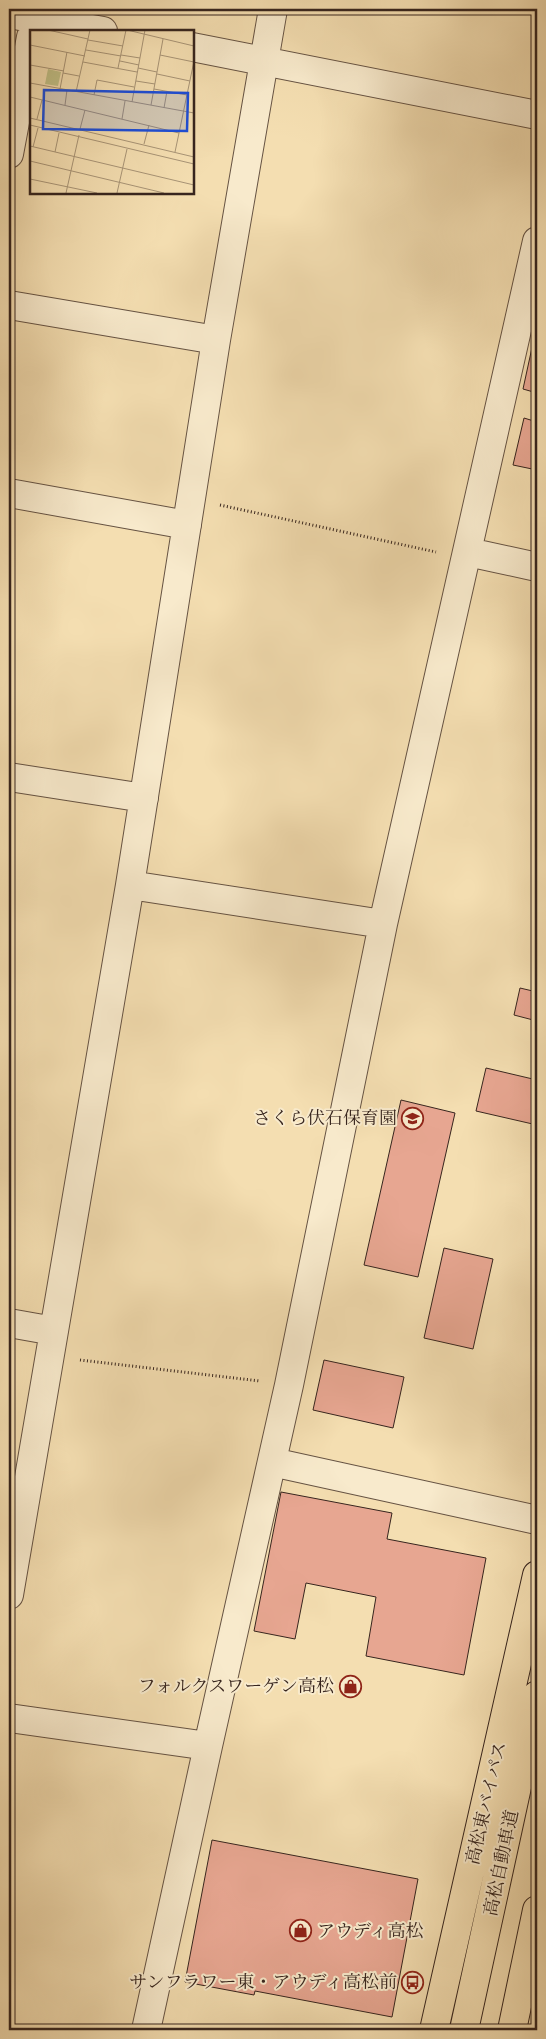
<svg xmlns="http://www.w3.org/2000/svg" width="546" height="2039" viewBox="0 0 546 2039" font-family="'IM FELL French Canon','Noto Serif JP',serif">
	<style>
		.building { fill: #e7a691; stroke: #37251e }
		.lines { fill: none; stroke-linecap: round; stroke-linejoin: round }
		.minor-casing { stroke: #665343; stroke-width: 30 }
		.highway-casing { stroke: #37251e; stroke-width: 30 }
		.path { stroke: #37251e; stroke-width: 3; stroke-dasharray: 1 2.5; stroke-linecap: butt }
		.minor { stroke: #f8eacc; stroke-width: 28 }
		.highway { stroke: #f4deb1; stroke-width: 28 }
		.labels { text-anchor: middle; stroke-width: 4; stroke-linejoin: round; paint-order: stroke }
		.poi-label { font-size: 18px; fill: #37251e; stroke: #f8eacc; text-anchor: end }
		.street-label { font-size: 18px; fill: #37251e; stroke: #f8eacc }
		.inset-road { fill: none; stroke: #a89476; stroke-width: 1 }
		.view { fill: #1d4ed8; fill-opacity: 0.15; stroke: #1d4ed8; stroke-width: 2.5 }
		.inset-edge { fill: none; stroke: #37251e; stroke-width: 2.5 }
	</style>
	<rect width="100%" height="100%" fill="#f4deb1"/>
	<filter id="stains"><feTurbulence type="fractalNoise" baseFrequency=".004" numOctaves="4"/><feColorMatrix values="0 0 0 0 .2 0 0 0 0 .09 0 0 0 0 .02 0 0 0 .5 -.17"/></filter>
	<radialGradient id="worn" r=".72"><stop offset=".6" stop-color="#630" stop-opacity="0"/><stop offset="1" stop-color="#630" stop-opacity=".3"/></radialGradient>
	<!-- building -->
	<path class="building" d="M533 343 537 344V393L523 389Z
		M524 418 537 422V470L513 465Z
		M520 988 537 992V1021L514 1015Z
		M486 1068 537 1080V1125L476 1111Z
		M401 1100 455 1113 418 1277 364 1265Z
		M444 1248 493 1259 473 1349 424 1338Z
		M324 1360 404 1377 393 1428 313 1410Z
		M281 1492 392 1513 387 1539 486 1558 464 1675 366 1656 376 1597 306 1583 295 1639 254 1631Z
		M212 1840 418 1879 392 2017 255 1991 254 1995 185 1982Z"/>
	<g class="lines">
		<defs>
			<path id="minor" d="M9 14 103 31
				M192 47 537 115
				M9 154 31 37
				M9 305 216 340
				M9 493 187 525
				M468 552 537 567
				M9 777 144 798
				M130 885 383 924
				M9 1323 54 1331
				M272 1462 537 1520
				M9 1595 130 885 216 340 273 9
				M9 1718 208 1746
				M146 2030 208 1746 289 1385 383 924 537 241"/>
			<path id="highway" d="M434 2030 537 1575
				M464 2030 537 1695
				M512 2030 537 1910"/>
		</defs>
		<!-- minor casing -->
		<use href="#minor" class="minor-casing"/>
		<!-- highway casing -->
		<use href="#highway" class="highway-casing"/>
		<!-- path -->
		<path class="path" d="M220 505 436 552
			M80 1360 260 1381"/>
		<!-- minor -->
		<use href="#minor" class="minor"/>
		<!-- highway -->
		<use href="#highway" class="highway"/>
	</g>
	<!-- icons -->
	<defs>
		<symbol id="school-ring" viewBox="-11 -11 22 22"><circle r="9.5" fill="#f8eacc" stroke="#8f2418" stroke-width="1.5"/><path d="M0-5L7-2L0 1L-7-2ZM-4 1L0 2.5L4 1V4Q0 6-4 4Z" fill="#8f2418"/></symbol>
		<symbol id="shop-ring" viewBox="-11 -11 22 22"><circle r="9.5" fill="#f8eacc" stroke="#8f2418" stroke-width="1.5"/><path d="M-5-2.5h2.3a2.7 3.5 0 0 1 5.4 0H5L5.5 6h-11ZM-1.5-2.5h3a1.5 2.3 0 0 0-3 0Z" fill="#8f2418"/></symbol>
		<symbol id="bus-ring" viewBox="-11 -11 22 22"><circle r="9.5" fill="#f8eacc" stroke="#8f2418" stroke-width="1.5"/><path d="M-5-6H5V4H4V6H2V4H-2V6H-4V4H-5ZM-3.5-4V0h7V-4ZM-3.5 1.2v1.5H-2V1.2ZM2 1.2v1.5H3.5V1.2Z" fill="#8f2418"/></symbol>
	</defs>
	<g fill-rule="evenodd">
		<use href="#school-ring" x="400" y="1106" width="25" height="25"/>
		<use href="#shop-ring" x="338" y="1674" width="25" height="25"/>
		<use href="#shop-ring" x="288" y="1918" width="25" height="25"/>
		<use href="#bus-ring" x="400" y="1970" width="25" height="25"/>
	</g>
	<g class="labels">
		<!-- poi labels -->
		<g class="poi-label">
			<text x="397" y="1124">さくら伏石保育園</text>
			<text x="334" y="1692">フォルクスワーゲン高松</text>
			<text x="317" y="1937" text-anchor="start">アウディ高松</text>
			<text x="397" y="1988">サンフラワー東・アウディ高松前</text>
		</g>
		<!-- street labels -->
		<g class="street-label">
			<text transform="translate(486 1803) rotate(-77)" y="6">高松東バイパス</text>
			<text transform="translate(501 1863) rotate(-78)" y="6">高松自動車道</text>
		</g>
	</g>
	<!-- overview -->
	<g transform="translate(30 30)">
		<rect width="164" height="164" fill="#f4deb1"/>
		<path d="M18 39 31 42 28 56 15 54Z" fill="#c1c087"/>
		<path class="inset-road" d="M18 0 58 9M97 0 164 16M58 10 93 16M0 15 55 26M56 20 91 26M91 25 110 28M130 25 164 32M90 31 109 35M53 32 107 42M0 35 34 41M88 38 96 0M108 38 127 42M33 43 49 46M127 44 160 51M106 51 125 54M0 53 164 83M30 59 37 22M124 59 157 65M46 62 60 0M64 65 67 50 104 57M0 67 149 103 164 31M102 72 115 0M35 75 37 60M121 75 133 9M134 78 137 61M0 88 164 127M7 89 12 70M92 89 95 71M0 95 164 134M50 99 55 80M114 114 119 95M0 116 164 155M3 117 8 98M25 122 29 103M145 122 149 103M0 131 134 163M0 149 67 163M36 163 49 105M87 163 97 119"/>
		<path class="view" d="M14 60 158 63 157 101 13 99Z"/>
		<rect width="164" height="164" class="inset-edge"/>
	</g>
	<!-- margin -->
	<rect width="546" height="2039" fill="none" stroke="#f4deb1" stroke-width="30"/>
	<rect x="10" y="10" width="526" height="2019" fill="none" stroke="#37251e" stroke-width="2.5"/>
	<rect x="15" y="15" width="516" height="2009" fill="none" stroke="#37251e"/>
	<rect width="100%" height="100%" filter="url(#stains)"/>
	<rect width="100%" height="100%" fill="url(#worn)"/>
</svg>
